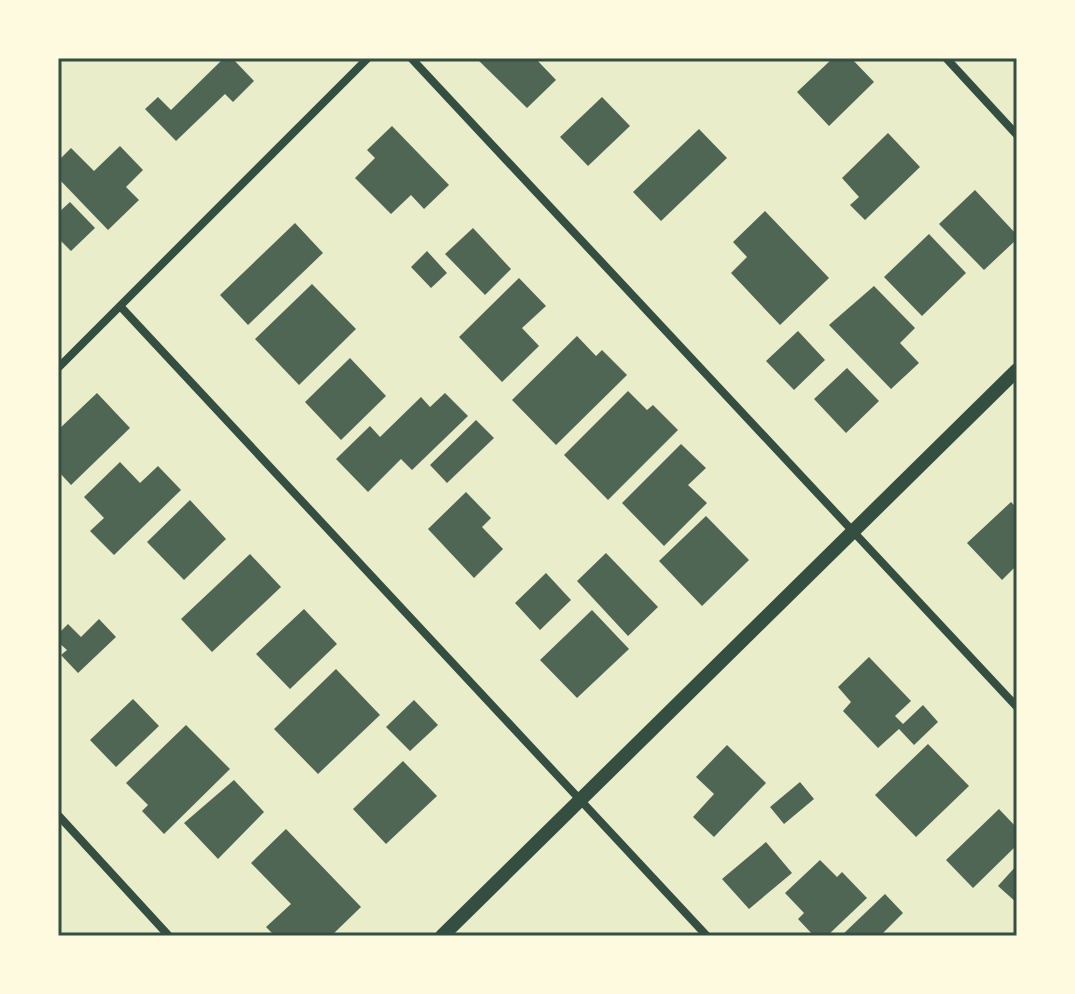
<svg xmlns="http://www.w3.org/2000/svg" width="1075" height="994" viewBox="0 0 1075 994" font-family="Overpass,sans-serif">
	<style>
		.building { fill: #4f6655 }
		.lines { fill: none; stroke-linecap: round; stroke-linejoin: round }
		.minor { stroke: #344e41; stroke-width: 8 }
		.tertiary { stroke: #344e41; stroke-width: 14 }
		.neatline { fill: none; stroke: #344e41; stroke-width: 3 }
	</style>
	<rect width="100%" height="100%" fill="#e9edc9"/>
	<!-- building -->
	<path class="building" d="M224 58H232L254 81 233 102 225 94 176 141 145 109 158 97 171 110Z
		M476 58H535L556 80 527 108Z
		M833 58H851L874 82 829 126 797 92Z
		M602 97 630 126 588 166 560 137Z
		M392 126 449 185 424 209 411 195 391 214 355 178 375 158 367 150Z
		M699 129 727 158 661 221 633 192Z
		M888 133 920 167 865 220 850 205 859 197 842 178Z
		M120 146 143 170 126 187 139 200 108 230 58 178V161L71 148 94 171Z
		M975 190 1017 235V239L984 270 939 224Z
		M70 202 95 228 71 251 58 238V213Z
		M765 211 829 278 780 325 731 273 747 257 733 242Z
		M295 223 323 253 248 325 220 295Z
		M473 228 511 269 485 295 445 254Z
		M929 234 966 273 922 316 884 277Z
		M427 251 447 273 431 288 411 267Z
		M519 278 546 306 522 328 539 346 502 382 459 337Z
		M312 284 356 329 299 385 255 339Z
		M874 286 915 328 900 343 919 363 891 389 829 325Z
		M798 331 825 360 794 390 766 361Z
		M577 336 596 356 602 350 627 375 556 445 512 400Z
		M350 358 386 396 341 440 305 402Z
		M847 368 879 401 846 433 814 399Z
		M628 391 647 410 653 405 678 430 608 500 564 455Z
		M97 393 130 428 71 485 58 471V430Z
		M445 393 468 416 412 470 401 459 368 492 336 459 370 426 380 437 421 397 430 407Z
		M476 420 494 438 447 483 430 465Z
		M681 444 706 468 688 485 707 503 664 546 622 503Z
		M120 462 140 483 158 466 181 490 114 555 90 531 104 518 84 497Z
		M466 492 491 518 482 527 503 549 474 578 428 529Z
		M190 500 226 539 184 580 147 542Z
		M1011 502 1017 508V565L1002 580 967 543Z
		M706 516 749 560 702 606 659 561Z
		M606 553 658 607 628 636 577 581Z
		M250 554 281 587 212 652 181 619Z
		M546 573 571 600 540 630 515 603Z
		M304 609 337 644 290 689 256 654Z
		M592 610 629 649 577 698 540 660Z
		M99 619 116 637 78 673 61 655 67 650 58 642V634L68 624 81 637Z
		M869 657 911 701 895 716 903 724 923 705 938 722 914 745 899 729 878 748 843 711 851 702 838 687Z
		M336 669 380 715 318 774 274 729Z
		M133 699 159 726 116 767 90 740Z
		M414 700 438 725 410 751 386 727Z
		M186 725 230 769 164 834 142 811 148 805 126 783Z
		M928 744 969 786 916 837 875 795Z
		M727 745 766 783 714 837 693 817 714 794 696 777Z
		M403 761 437 796 386 844 353 809Z
		M234 780 264 812 218 859 184 823Z
		M800 782 814 799 784 824 770 807Z
		M999 809 1017 828V845L973 888 946 860Z
		M286 829 361 907 331 936H275L266 927 291 904 251 863Z
		M766 842 792 873 749 909 722 879Z
		M820 860 837 877 842 872 867 898 827 936H814L798 919 804 913 785 893Z
		M1017 865V903L998 886Z
		M885 894 903 913 880 936H841Z"/>
	<g class="lines">
		<!-- minor -->
		<path class="minor" d="M411 58 1017 707
			M946 58 1017 135
			M120 306 707 936
			M58 368 368 58
			M58 815 169 936"/>
		<!-- tertiary -->
		<path class="tertiary" d="M442 936 1017 370"/>
	</g>
	<!-- border -->
	<rect width="1075" height="994" fill="none" stroke="#fefae0" stroke-width="120"/>
	<rect x="60" y="60" width="955" height="874" class="neatline"/>
</svg>
